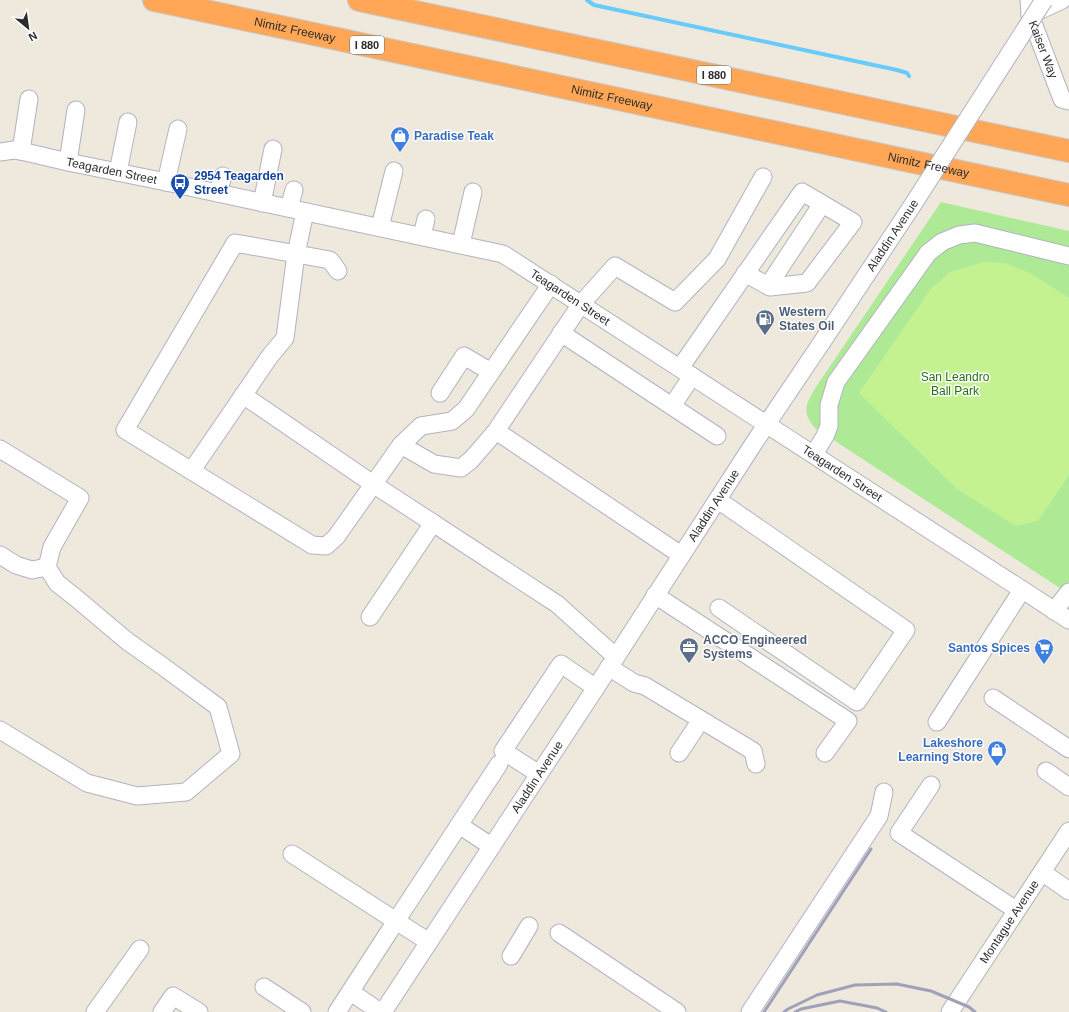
<svg xmlns="http://www.w3.org/2000/svg" width="1069" height="1012" viewBox="0 0 1069 1012" font-family="Arial,sans-serif">
	<style>
		.green { fill: #aeea95 }
		.pitch { fill: #c4f290 }
		.lines { fill: none; stroke-linecap: round; stroke-linejoin: round }
		.stream { stroke: #67ccf9; stroke-width: 4 }
		.minor-casing { stroke: #b1b3c0; stroke-width: 19 }
		.highway-casing { stroke: #c8c8c8; stroke-width: 24 }
		.minor { stroke: #fff; stroke-width: 17 }
		.highway { stroke: #ffa757; stroke-width: 22 }
		.rail { stroke: #9fa1b8; stroke-width: 3 }
		.minor-bridge-casing { stroke: #b1b3c0; stroke-width: 19; stroke-linecap: butt }
		.minor-bridge { stroke: #fff; stroke-width: 17 }
		.labels { text-anchor: middle; stroke-width: 3; stroke-linejoin: round; paint-order: stroke }
		.shield { fill: #fff; stroke: #6b6b6b; stroke-width: 1 }
		.shield-label { font-size: 11px; font-weight: bold; fill: #2c2c2c }
		.street-label { font-size: 12px; fill: #2c2c2c; stroke: #fff }
		.shop-label { font-size: 12px; font-weight: bold; fill: #366cbe; stroke: #fff; text-anchor: end }
		.transit-label { font-size: 12px; font-weight: bold; fill: #164399; stroke: #fff; text-anchor: start }
		.service-label { font-size: 12px; font-weight: bold; fill: #4e5e75; stroke: #fff; text-anchor: start }
		.park-label { font-size: 12px; fill: #237014; stroke: #fff }
	</style>
	<rect width="100%" height="100%" fill="#eee8dd"/>
	<!-- green -->
	<path class="green" d="M941 202 1069 231V594L815 428C801 411 806 404 816 387Z"/>
	<!-- pitch -->
	<path class="pitch" d="M983 262 1005 263 1030 273 1069 298V475L1038 521 1016 526 957 489 859 393 930 290 950 272Z"/>
	<g class="lines">
		<!-- stream -->
		<path class="stream" d="M587 0 594 5 897 70 907 73 909 76"/>
		<defs>
			<g id="minor">
				<path id="s1" d="M1029 0 1030 15 1062 99 1069 101"/>
				<path d="M1030 15 1062 0"/>
				<path d="M21 151 29 99"/>
				<path id="s2" d="M0 152 14 150 21 151 68 162 166 182 503 254 1069 620"/>
				<path d="M68 162 76 110"/>
				<path d="M118 172 128 122"/>
				<path d="M166 182 178 129"/>
				<path d="M218 193 223 176"/>
				<path d="M262 203 273 149"/>
				<path d="M289 208 294 190"/>
				<path d="M380 227 394 171"/>
				<path d="M422 236 426 219"/>
				<path d="M461 244 473 192"/>
				<path d="M338 271 330 260 235 243 125 430 312 545 326 546 336 537 401 445 421 426 452 421 466 409 551 284"/>
				<path d="M768 286 822 204"/>
				<path d="M561 333 717 436"/>
				<path d="M680 368 802 192 853 222 807 283 770 287 745 273"/>
				<path d="M440 393 464 356 491 372"/>
				<path d="M243 395 373 484 433 523 370 617"/>
				<path d="M672 406 692 376"/>
				<path d="M496 431 681 555"/>
				<path d="M401 445 434 464 461 468 471 460 496 431 581 304 615 266 675 302 717 259 763 177"/>
				<path d="M0 449 80 498 52 547 47 567 57 583 76 598 127 641 161 665 218 707 231 754 186 792 137 796 87 783 0 730"/>
				<path d="M814 454 825 436 829 426V405L836 382 928 253 942 242 959 235 975 233 1069 256"/>
				<path d="M192 470 270 356 285 338 296 254 305 212"/>
				<path d="M718 500 906 630 857 702 719 608"/>
				<path d="M433 523 557 604 616 657"/>
				<path d="M0 555 16 565 32 570 47 567"/>
				<path d="M655 595 848 721 825 753"/>
				<path d="M1054 611 1069 592"/>
				<path d="M609 667 634 683 645 686 753 751 756 764"/>
				<path d="M993 698 1069 749"/>
				<path d="M937 722 1022 590"/>
				<path d="M679 753 701 720"/>
				<path d="M1046 771 1069 787"/>
				<path d="M539 774 503 751 561 664 596 688"/>
				<path d="M931 785 899 833 1016 910"/>
				<path d="M491 846 459 825 499 764"/>
				<path d="M292 854 396 921 337 1012"/>
				<path d="M1042 872 1069 891"/>
				<path d="M559 933 677 1012"/>
				<path d="M429 942 396 921 459 825"/>
				<path d="M511 956 529 926"/>
				<path d="M264 987 302 1012"/>
				<path d="M351 992 380 1012"/>
				<path d="M95 1012 140 949"/>
				<path d="M162 1012 173 996 199 1012"/>
				<path id="s3" d="M383 1012 614 660 754 443 822 342"/>
				<path d="M750 1012 879 816 884 792"/>
				<path id="s4" d="M950 1012 1069 831"/>
			</g>
			<g id="highway">
				<path id="s5" d="M154 0 1069 195"/>
				<path d="M359 0 1069 151"/>
			</g>
		</defs>
		<!-- minor casing -->
		<use href="#minor" class="minor-casing"/>
		<!-- highway casing -->
		<use href="#highway" class="highway-casing"/>
		<!-- minor -->
		<use href="#minor" class="minor"/>
		<!-- highway -->
		<use href="#highway" class="highway"/>
		<!-- rail -->
		<path class="rail" d="M764 1012 871 849
			M784 1012 788 1009 817 995 855 985 897 984 931 991 969 1007 975 1012
			M795 1012 801 1009 840 1001 877 1008 886 1012"/>
		<defs>
			<g id="minor-bridge">
				<path id="s6" d="M822 342 912 206 1044 0"/>
			</g>
		</defs>
		<!-- minor-bridge casing -->
		<use href="#minor-bridge" class="minor-bridge-casing"/>
		<!-- minor-bridge -->
		<use href="#minor-bridge" class="minor-bridge"/>
	</g>
	<!-- icons -->
	<defs>
		<symbol id="shop-pin" viewBox="-11 -11 22 30"><path d="M0 17L-7.5 6A9.5 9.5 0 1 1 7.5 6Z" fill="#3f7fe0" stroke="#fff"/><path d="M-5-2.5h2.3a2.7 3.5 0 0 1 5.4 0H5L5.5 6h-11ZM-1.5-2.5h3a1.5 2.3 0 0 0-3 0Z" fill="#fff"/></symbol>
		<symbol id="bus-pin" viewBox="-11 -11 22 30"><path d="M0 17L-7.5 6A9.5 9.5 0 1 1 7.5 6Z" fill="#1a4fb4" stroke="#fff"/><path d="M-5-6H5V4H4V6H2V4H-2V6H-4V4H-5ZM-3.5-4V0h7V-4ZM-3.5 1.2v1.5H-2V1.2ZM2 1.2v1.5H3.5V1.2Z" fill="#fff"/></symbol>
		<symbol id="fuel-pin" viewBox="-11 -11 22 30"><path d="M0 17L-7.5 6A9.5 9.5 0 1 1 7.5 6Z" fill="#5c6f8a" stroke="#fff"/><path d="M-5.5-6h7V0h2V4h1.3V-2.5L3-4.5l.8-.8L6-3V5H2.5V1h-1V6h-7ZM-4.2-4.7v3.2H.2V-4.7Z" fill="#fff"/></symbol>
		<symbol id="office-pin" viewBox="-11 -11 22 30"><path d="M0 17L-7.5 6A9.5 9.5 0 1 1 7.5 6Z" fill="#5c6f8a" stroke="#fff"/><path d="M-6-3h4V-5.5h4V-3h4V5H-6ZM-1-4.5V-3h2v-1.5ZM-6 0V1H6V0Z" fill="#fff"/></symbol>
		<symbol id="supermarket-pin" viewBox="-11 -11 22 30"><path d="M0 17L-7.5 6A9.5 9.5 0 1 1 7.5 6Z" fill="#3f7fe0" stroke="#fff"/><path d="M-6-5.5h2.5l.6 2H6L4.5 2H-2.5L-4.4-4H-6ZM-1.5 3.2a1.3 1.3 0 1 0 .1 0ZM3 3.2a1.3 1.3 0 1 0 .1 0Z" fill="#fff"/></symbol>
	</defs>
	<g fill-rule="evenodd">
		<use href="#shop-pin" x="389" y="125" width="22" height="30"/>
		<use href="#bus-pin" x="169" y="172" width="22" height="30"/>
		<use href="#fuel-pin" x="754" y="308" width="22" height="30"/>
		<use href="#office-pin" x="678" y="636" width="22" height="30"/>
		<use href="#supermarket-pin" x="1033" y="637" width="22" height="30"/>
		<use href="#shop-pin" x="986" y="739" width="22" height="30"/>
	</g>
	<g class="labels">
		<!-- shield labels -->
		<g class="shield">
			<rect x="350" y="36" width="34" height="18" rx="3"/>
			<rect x="697" y="66" width="34" height="18" rx="3"/>
		</g>
		<g class="shield-label">
			<text x="367" y="49">I 880</text>
			<text x="714" y="79">I 880</text>
		</g>
		<!-- street labels -->
		<g class="street-label">
			<text dy="4" stroke="none"><textPath href="#s5" startOffset="144">Nimitz Freeway</textPath></text>
			<text dy="4" stroke="none"><textPath href="#s1" startOffset="52">Kaiser Way</textPath></text>
			<text dy="4" stroke="none"><textPath href="#s5" startOffset="468">Nimitz Freeway</textPath></text>
			<text dy="4" stroke="none"><textPath href="#s5" startOffset="792">Nimitz Freeway</textPath></text>
			<text dy="4" stroke="none"><textPath href="#s2" startOffset="114">Teagarden Street</textPath></text>
			<text dy="4" stroke="none"><textPath href="#s6" startOffset="128">Aladdin Avenue</textPath></text>
			<text dy="4" stroke="none"><textPath href="#s2" startOffset="594">Teagarden Street</textPath></text>
			<text dy="4" stroke="none"><textPath href="#s2" startOffset="918">Teagarden Street</textPath></text>
			<text dy="4" stroke="none"><textPath href="#s3" startOffset="605">Aladdin Avenue</textPath></text>
			<text dy="4" stroke="none"><textPath href="#s3" startOffset="281">Aladdin Avenue</textPath></text>
			<text dy="4" stroke="none"><textPath href="#s4" startOffset="108">Montague Avenue</textPath></text>
		</g>
		<!-- shop labels -->
		<g class="shop-label">
			<text x="414" y="140" text-anchor="start">Paradise Teak</text>
			<text x="1030" y="652">Santos Spices</text>
			<text x="983" y="747">Lakeshore<tspan x="983" dy="14">Learning Store</tspan></text>
		</g>
		<!-- transit labels -->
		<g class="transit-label">
			<text x="194" y="180">2954 Teagarden<tspan x="194" dy="14">Street</tspan></text>
		</g>
		<!-- service labels -->
		<g class="service-label">
			<text x="779" y="316">Western<tspan x="779" dy="14">States Oil</tspan></text>
			<text x="703" y="644">ACCO Engineered<tspan x="703" dy="14">Systems</tspan></text>
		</g>
		<!-- park labels -->
		<g class="park-label">
			<text x="955" y="381">San Leandro<tspan x="955" dy="14">Ball Park</tspan></text>
		</g>
	</g>
	<!-- north arrow -->
	<g transform="translate(28 28) rotate(151)" stroke="#ffffff" stroke-width="3" paint-order="stroke">
	<path d="M0-3L7 15L0 10L-7 15Z" fill="#2c2c2c"/>
	<text y="-6" font-size="11" font-weight="bold" text-anchor="middle" fill="#2c2c2c">N</text>
	</g>
</svg>
